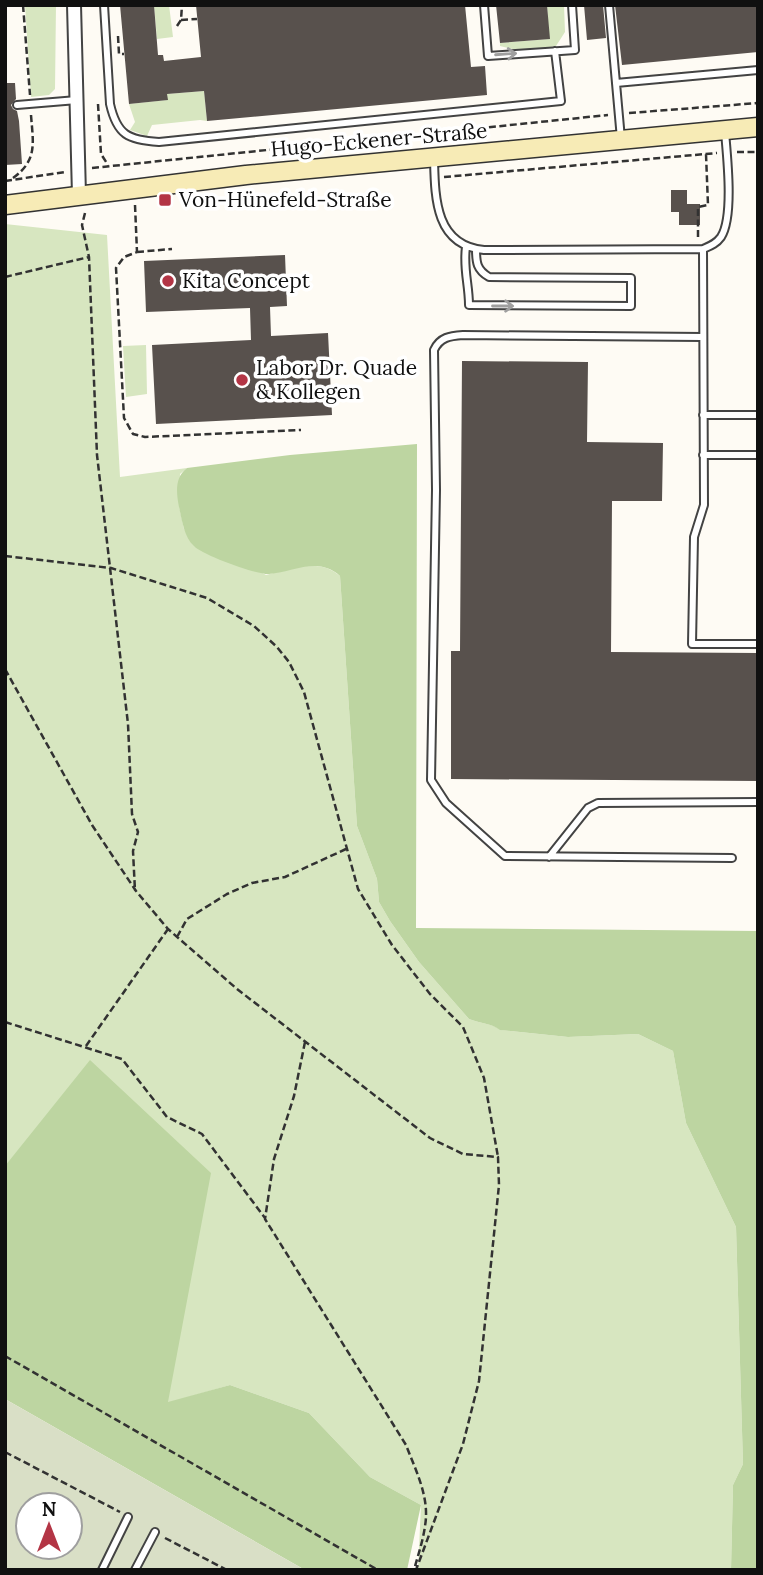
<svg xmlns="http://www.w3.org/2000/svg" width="763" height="1575" viewBox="0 0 763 1575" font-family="Lora,serif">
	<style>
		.green { fill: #d7e6c0 }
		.forest { fill: #bdd5a1 }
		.cemetery { fill: #d9dfc6; fill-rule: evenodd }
		.building { fill: #58514d }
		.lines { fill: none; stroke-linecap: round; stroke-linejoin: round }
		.lane-casing { stroke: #434343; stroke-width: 10 }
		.street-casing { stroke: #434343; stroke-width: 16 }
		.secondary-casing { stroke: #323232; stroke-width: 21 }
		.path { stroke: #323232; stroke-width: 2.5; stroke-dasharray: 7 3.5; stroke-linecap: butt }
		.lane { stroke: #fff; stroke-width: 6 }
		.street { stroke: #fff; stroke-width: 12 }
		.secondary { stroke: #f7ebb6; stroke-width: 18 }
		.oneway { stroke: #9f9f9f }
		.poi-dot { fill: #b33545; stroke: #fff; stroke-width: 2.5 }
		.labels { text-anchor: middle; stroke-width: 7; stroke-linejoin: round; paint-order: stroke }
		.street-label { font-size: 21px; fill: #101010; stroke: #fff }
		.poi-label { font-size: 21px; fill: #101010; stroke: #fff; text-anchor: start }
	</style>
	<rect width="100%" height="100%" fill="#fefbf4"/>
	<!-- green -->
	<path class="green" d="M25 5H56L55 89 49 95 31 97Z
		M154 5H169L173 37 157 39Z
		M547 5H564L565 32 556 46 525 52 500 46V43L549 39Z
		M204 91 207 121 200 120 152 125 147 136 130 130 135 122 129 104 167 100V94Z
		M5 224 107 235 120 477 187 468 180 474 179 506 184 529 266 575C291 569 319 557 340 576L357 826 377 879 379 902 390 921 419 962 469 1019C481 1024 491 1023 501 1030L568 1037 638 1034 673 1051 686 1123 736 1227 743 1464 733 1485 731 1570H418L421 1505 370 1477 309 1413 230 1385 168 1403 5 1166Z
		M146 345 147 394 126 397 123 346Z"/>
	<!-- forest -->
	<path class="forest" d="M417 444 416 928 758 931V1570H731L733 1485 743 1464 736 1227 686 1123 673 1051 638 1034 568 1037 500 1030C491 1023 481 1024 469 1019L419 962 390 921 379 902 377 879 357 826 340 576C318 556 294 572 269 574 257 575 202 555 194 546 184 537 182 520 179 507 176 492 175 477 187 468L290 455Z
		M90 1060 211 1173 168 1402 230 1385 309 1413 370 1477 421 1505 407 1570H305L5 1399V1166Z"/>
	<!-- cemetery -->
	<path class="cemetery" d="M5 1399 305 1570H5ZM28 1505H70V1547H28Z"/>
	<!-- building -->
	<path class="building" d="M120 5H154L158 55H163L164 61 201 57 196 5H465L471 67 485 66 487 95 207 121 204 91 167 94 168 100 129 104Z
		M496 5H547L550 39 500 43Z
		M584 5H603L606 38 587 40Z
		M615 5H758V52L622 65Z
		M5 83H15L16 99 11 105 13 109 17 111 19 121 22 164 5 165Z
		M671 190H687V204H700V225H679V212H671Z
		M285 255 287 306 270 307 271 336 328 333 332 415 156 424 152 345 251 340 250 308 146 312 144 261Z
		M462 361 588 362 587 442 663 443 662 501H612L611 652 758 653V781L451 779V651H460Z"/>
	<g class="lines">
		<defs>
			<path id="lane" d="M104 5 110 104C117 135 128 140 159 142L561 101 555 51
				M484 5 488 56 575 50 572 5
				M609 5 621 139
				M616 83 758 70
				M17 105 77 100
				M434 159C435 198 435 245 484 250L703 249C710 246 716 244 721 237 734 217 727 156 725 132
				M466 247C463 268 469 285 469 305L631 306V278L489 277C477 270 476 263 476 249
				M703 249 704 505 694 537 692 644H758
				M703 337 463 335C450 336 440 337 434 350L436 490 431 780 446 803 505 856 732 858
				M703 415H758
				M703 455H758
				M549 857 588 808 598 803 758 802
				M102 1570 128 1517
				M135 1570 155 1532"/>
			<path id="street" d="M74 5 79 195"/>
			<path id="secondary" d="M5 205 246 175 758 127"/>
		</defs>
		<!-- lane casing -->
		<use href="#lane" class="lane-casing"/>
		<!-- street casing -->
		<use href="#street" class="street-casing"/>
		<!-- secondary casing -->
		<use href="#secondary" class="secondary-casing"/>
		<!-- path -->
		<path class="path" d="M23 5 30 95
			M181 20 197 19
			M177 26 181 20 182 5
			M118 36 119 54H124
			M98 104 101 154 108 165
			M629 113 758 103
			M737 152H758
			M92 168 608 115
			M444 177 717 153
			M13 178C38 160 33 143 31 115
			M5 181 65 172
			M135 205 137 252 124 257 116 268 124 418 133 434 145 437 301 430
			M85 213 82 225 89 257 97 455 128 724 132 814 138 832 133 851 135 891
			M698 237V207L708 205 706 154
			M137 252 172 249
			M5 277 89 257
			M5 556 111 568 207 598 254 626 277 647 289 662 304 692 358 889 392 945 430 994 463 1027 484 1078 498 1157
			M5 669 92 825 136 891 168 929 237 989 430 1138 463 1154 498 1157 499 1185 479 1381 463 1444 416 1570
			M177 937 187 919 227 894 252 883 285 877 346 849
			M5 1022 122 1059 167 1117 202 1134 265 1218
			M305 1042 294 1096 274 1159 265 1219 406 1445C416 1471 430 1498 425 1526 423 1541 418 1555 414 1570
			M86 1046 168 929
			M5 1356 378 1570
			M5 1452 120 1512
			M165 1538 227 1570"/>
		<!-- lane -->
		<use href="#lane" class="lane"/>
		<!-- street -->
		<use href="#street" class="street"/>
		<!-- secondary -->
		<use href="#secondary" class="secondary"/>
	</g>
	<!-- one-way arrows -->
	<defs><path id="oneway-shaft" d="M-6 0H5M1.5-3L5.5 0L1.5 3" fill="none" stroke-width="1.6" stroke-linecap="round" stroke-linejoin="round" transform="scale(1.75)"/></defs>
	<g class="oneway">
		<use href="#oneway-shaft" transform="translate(506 54) rotate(-4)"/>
		<use href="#oneway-shaft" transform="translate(503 306)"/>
	</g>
	<!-- markers -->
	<g class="poi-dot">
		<rect x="158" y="193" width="14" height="14" rx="3.5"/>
		<circle cx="168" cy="281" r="7"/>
		<circle cx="242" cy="380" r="7"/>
	</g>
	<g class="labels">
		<!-- street labels -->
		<g class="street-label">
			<text transform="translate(379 140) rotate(-5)" y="7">Hugo-Eckener-Straße</text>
		</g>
		<!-- poi labels -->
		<g class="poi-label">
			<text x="179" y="207">Von-Hünefeld-Straße</text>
			<text x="182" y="288">Kita Concept</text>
			<text x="256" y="375">Labor Dr. Quade<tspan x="256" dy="24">&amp; Kollegen</tspan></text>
		</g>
	</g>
	<!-- border -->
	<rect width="763" height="1575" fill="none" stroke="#101010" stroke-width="14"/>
	<!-- north arrow -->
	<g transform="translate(49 1526)"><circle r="33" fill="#ffffff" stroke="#9f9f9f" stroke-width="2"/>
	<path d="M0-5L12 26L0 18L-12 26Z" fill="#b33545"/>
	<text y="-10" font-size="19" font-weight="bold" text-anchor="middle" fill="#101010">N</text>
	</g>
</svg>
